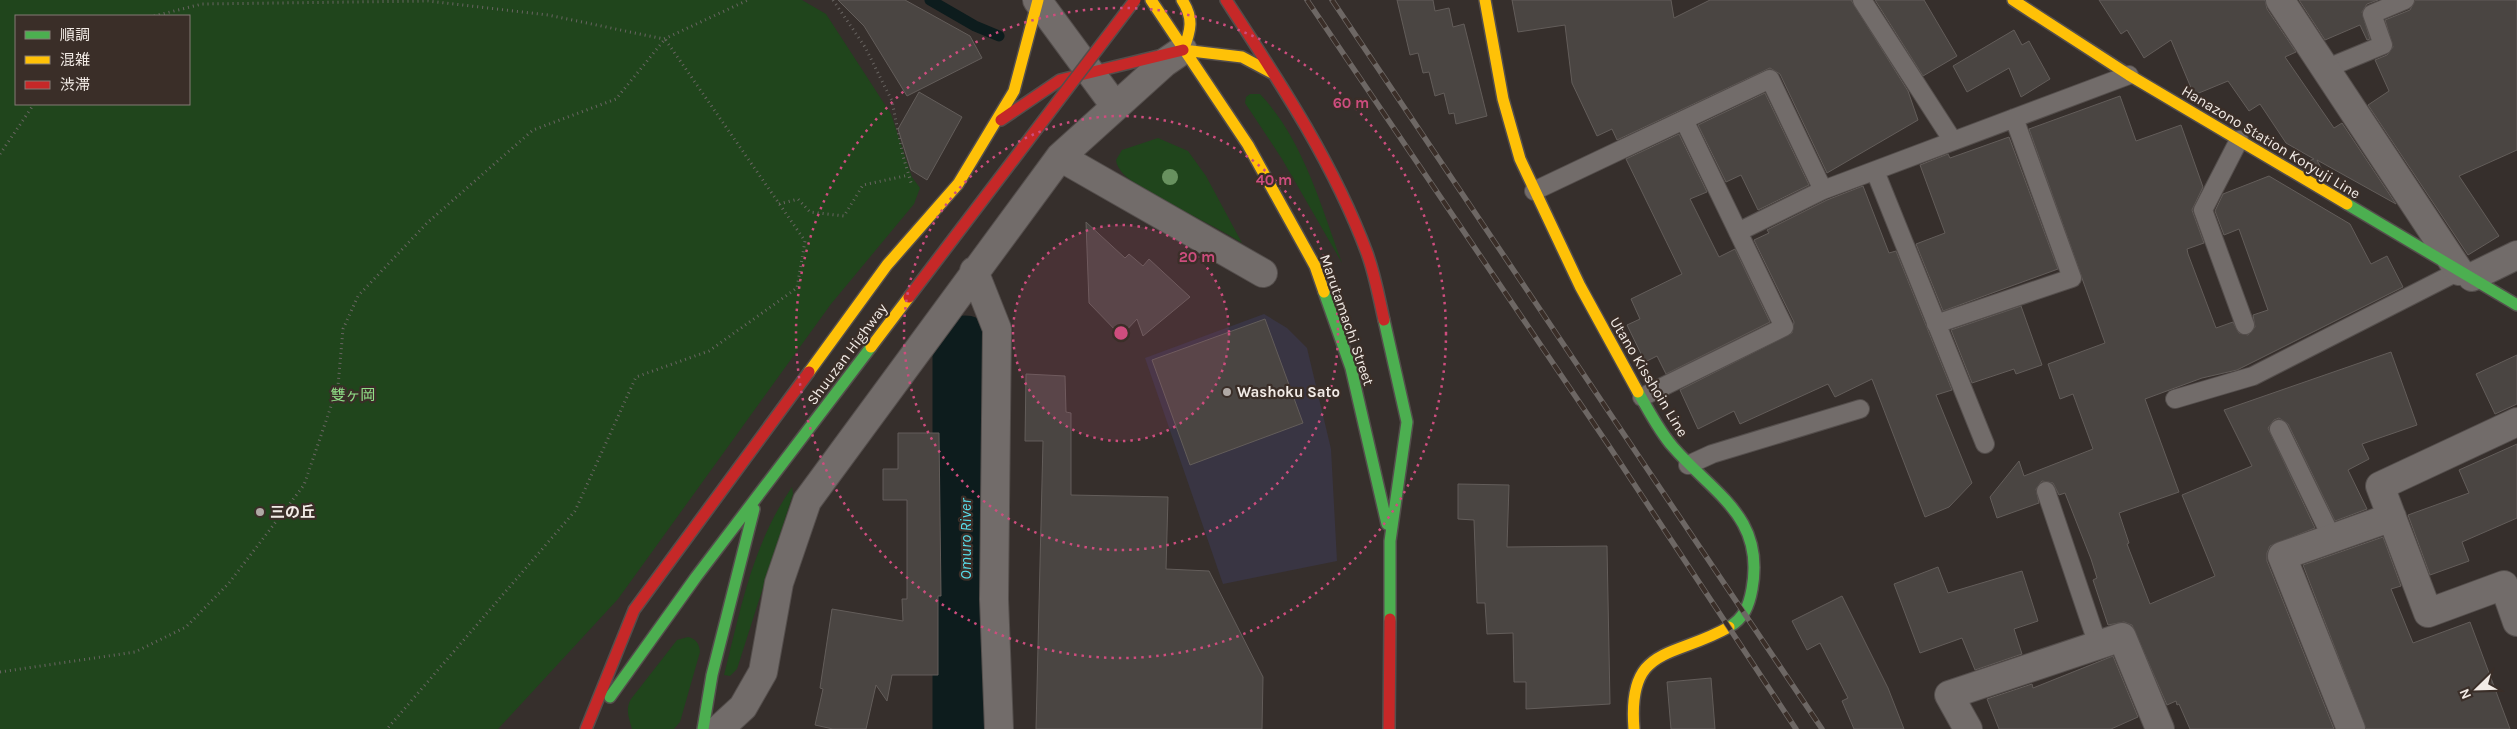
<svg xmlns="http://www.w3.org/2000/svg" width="2517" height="729" viewBox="0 0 2517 729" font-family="Karla,'Noto Sans JP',sans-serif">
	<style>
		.commercial { fill: #393543 }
		.green { fill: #20451c; fill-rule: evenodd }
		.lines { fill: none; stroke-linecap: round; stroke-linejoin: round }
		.stream { stroke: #0d1c1d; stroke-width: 11 }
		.river { stroke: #0d1c1d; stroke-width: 65 }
		.building { fill: #4a4542; stroke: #635d5a }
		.lane-casing { stroke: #544e4c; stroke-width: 20 }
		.street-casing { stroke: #544e4c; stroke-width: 30 }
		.fast-casing { stroke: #544e4c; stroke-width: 14 }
		.slow-casing { stroke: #544e4c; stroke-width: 14 }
		.jam-casing { stroke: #544e4c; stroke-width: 14 }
		.path { stroke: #696562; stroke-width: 3; stroke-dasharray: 1 4; stroke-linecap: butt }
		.lane { stroke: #726c6a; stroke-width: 18 }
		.street { stroke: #726c6a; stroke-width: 28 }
		.fast { stroke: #4caf50; stroke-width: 11 }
		.slow { stroke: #ffc107; stroke-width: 11 }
		.jam { stroke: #c62828; stroke-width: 11 }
		.rail-casing { stroke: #6d6764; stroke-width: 5.5 }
		.rail { stroke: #3a2e28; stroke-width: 4; stroke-dasharray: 11; stroke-linecap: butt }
		.jam-bridge-casing { stroke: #544e4c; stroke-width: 14; stroke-linecap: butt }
		.jam-bridge { stroke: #c62828; stroke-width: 11 }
		.tree { fill: #68915f }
		.ring { fill: none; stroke: #ce4d7e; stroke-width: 2.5; stroke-dasharray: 2.5 5 }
		.poi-dot { fill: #b0a9a5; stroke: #3a2e28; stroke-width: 2 }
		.labels { text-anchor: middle; stroke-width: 4.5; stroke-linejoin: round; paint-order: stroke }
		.street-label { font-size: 15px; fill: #f2ebe6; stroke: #3a2e28 }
		.poi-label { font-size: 15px; font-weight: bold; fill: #f2ebe6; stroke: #3a2e28; text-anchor: start }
		.park-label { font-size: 15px; fill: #91e188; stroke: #3a2e28 }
		.water-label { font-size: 16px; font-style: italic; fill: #58deeb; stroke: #3a2e28 }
		.centre { fill: #ce4d7e; stroke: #3a2e28; stroke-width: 2.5 }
		.ring-label { font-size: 15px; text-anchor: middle; font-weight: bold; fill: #ce4d7e; stroke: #3a2e28; stroke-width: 4.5; stroke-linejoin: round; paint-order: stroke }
	</style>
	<rect width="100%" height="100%" fill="#362f2c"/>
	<!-- commercial -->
	<path class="commercial" d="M1264 314 1287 328 1307 348 1331 449 1337 561 1223 584 1145 358Z"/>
	<!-- green -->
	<path class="green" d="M0 0H802L826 14 891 114 912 177 920 188 914 204 831 304 618 599 498 729H0ZM16 16H189V104H16Z
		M1250 94H1260C1303 139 1321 206 1342 263L1282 159 1245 103 1246 97Z
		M1158 138 1188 151 1206 176 1242 243C1207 221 1168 205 1135 183 1127 178 1117 170 1116 160L1122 150Z
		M792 487 793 494 737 669 730 676 724 675C741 608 752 545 792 487Z
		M688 637C696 639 699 643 700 652L680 722 674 729H632C629 719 625 709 631 699L677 640Z"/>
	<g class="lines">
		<!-- stream -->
		<path class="stream" d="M930 0 975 26 999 36"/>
		<!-- river -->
		<path class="river" d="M965 348V729"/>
	</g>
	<!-- building -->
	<path class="building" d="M838 0H905L970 36 982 58 907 96 864 26Z
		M1397 0H1433L1435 11 1449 8 1453 27 1464 24 1487 116 1456 124 1454 113 1449 114 1444 93 1435 96 1429 72 1423 73 1418 53 1410 55Z
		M1512 0H1671L1674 18 1710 0H1851L1908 91 1918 120 1827 173 1780 74 1770 68 1617 140 1612 129 1597 136 1572 83 1565 25 1518 32Z
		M1875 0H1924L1957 56 1923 76Z
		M2099 0H2265L2267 9 2296 52 2285 57 2334 128 2342 123 2396 204 2317 160 2323 172 2306 162 2314 159 2286 143 2260 104 2249 111 2228 81 2194 95 2171 40 2144 58 2127 30 2121 34Z
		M2299 0H2378L2367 4 2362 12 2370 39 2367 40 2360 25 2325 40Z
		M2415 0H2517V150L2459 176 2499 236 2468 255 2368 105 2389 91 2375 60 2387 55 2393 47 2385 20 2410 10Z
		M2014 30 2022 45 2029 41 2050 79 2021 97 2009 68 1967 92 1953 66Z
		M919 92 962 117 927 180 911 170 898 129Z
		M1765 93 1809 185 1758 210 1741 175 1726 182 1698 125Z
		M2120 96 2136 141 2181 125 2203 187 2192 210 2204 243 2187 249 2188 254 2216 328 2233 322 2239 333 2248 335 2255 327 2253 315 2268 310 2239 229 2224 235 2215 211 2223 194 2269 176 2350 224 2371 264 2387 256 2403 287 2237 370 2202 378 2145 399 2179 492 2119 513 2129 543 2127 544 2150 604 2215 576 2182 495 2252 466 2224 410 2391 352 2417 425 2362 444 2369 459 2348 470 2367 509 2335 521 2288 424 2279 418 2274 420 2268 428 2315 528 2270 546 2267 553V561L2334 729H2190L2179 704 2177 705 2176 701 2167 705 2132 625 2124 622 2108 625 2093 580 2097 578 2091 559 2065 493 2059 495 2053 483 2042 481 2036 489 2039 503 1997 518 1990 497 2019 461 2024 476 2093 449 2073 394 2060 399 2048 364 2105 343 2029 129Z
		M1679 134 1707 192 1690 199 1719 257 1735 249 1770 322 1666 374 1657 356 1645 362 1627 325 1640 319 1631 299 1682 274 1626 159Z
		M2009 137 2058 269 1943 311 1916 244 1945 233 1920 165 1948 154 1950 158Z
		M1863 186 1889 253 1896 251 1952 390 1936 395 1972 483 1949 507 1925 517 1872 379 1835 397 1828 384 1740 424 1734 411 1698 429 1680 390 1792 333 1794 322 1754 240 1769 233 1767 230 1827 200Z
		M1086 222 1125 258 1129 254 1143 266 1149 259 1190 297 1143 336 1137 319 1121 336 1089 303Z
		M2021 306 2042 365 2016 374 2014 369 1972 383 1951 330Z
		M1265 319 1303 423 1190 465 1152 360Z
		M2517 355V404L2495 414 2476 374Z
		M1026 374 1065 376 1066 412 1071 413V495L1168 497 1166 569 1209 571 1263 677 1262 729H1036L1043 441H1025Z
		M898 433H939L941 596H938V675H892L887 701 876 685 866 729H833L815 725 823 689 820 688 832 609 903 621 902 599H907V500H883V469H898Z
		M2517 444V518L2462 542 2469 561 2430 575 2408 515 2469 493 2459 470Z
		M1458 484 1509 485 1507 547 1607 546 1610 704 1526 709V682H1514L1513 633 1487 634 1485 603H1477L1474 520 1458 519Z
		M2383 537 2401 586 2391 589 2413 643 2470 622 2510 729H2366L2303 565Z
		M1938 567 1948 593 2022 571 2038 621 2014 629 2022 654 1975 670 1962 638 1920 653 1894 584Z
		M1842 596 1888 688 1904 729H1854L1842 701 1848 698 1820 643 1807 650 1792 621Z
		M2113 656 2138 717 2111 729H1999L1987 699 2032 684 2033 688Z
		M1711 678 1715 729H1671L1667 682Z"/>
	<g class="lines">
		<defs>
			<path id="lane" d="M1862 0 1953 141
				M2325 69 2383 45 2372 14 2405 0
				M2239 140 2203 210 2245 325
				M1875 171 1985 444
				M1534 191 1770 79 1823 190 2129 75
				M1738 232 1823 190
				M1936 324 2072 278 2014 118
				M1642 397 1784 327 1684 120
				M2175 399 2253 376 2459 271
				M2279 429 2332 538
				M1688 465 1712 454 1860 409
				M2046 491 2098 645"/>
			<path id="street" d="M1037 0 1115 106
				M2280 0 2459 271
				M1060 157 1263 273
				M974 271 997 329 994 599 999 729
				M2472 277 2517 255
				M2517 422 2380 486 2428 613 2504 585 2517 622
				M719 729 743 707 763 672 779 583 807 501 1060 157 1164 63 1183 50
				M1968 729 1949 695 2122 637 2160 729
				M2351 729 2282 556 2392 517"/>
			<path id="fast" d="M2347 204 2517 305
				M1324 292 1351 368 1387 524
				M1384 320 1407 422 1390 541V619
				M1638 392C1649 411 1659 431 1673 447 1715 495 1765 517 1752 589 1749 606 1744 618 1729 627
				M610 697 696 577 871 347
				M703 729 712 675 754 509"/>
			<path id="slow" d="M1151 0 1248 145 1315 266 1324 292
				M1182 0C1194 18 1191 31 1183 50
				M1485 0 1503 99 1520 159 1580 286 1638 392
				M2013 0 2129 75 2347 204
				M1183 50 1242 57 1272 73
				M871 347 909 297
				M809 372 887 265 958 184 1014 91 1038 0
				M1634 729C1627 644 1673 659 1729 627"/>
			<path id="jam" d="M1226 0C1279 81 1333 162 1367 253 1375 275 1379 298 1384 320
				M1001 120 1060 80 1183 50
				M586 729 634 610 809 372
				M1389 729 1390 619"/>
		</defs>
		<!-- lane casing -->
		<use href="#lane" class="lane-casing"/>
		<!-- street casing -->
		<use href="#street" class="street-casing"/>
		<!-- fast casing -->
		<use href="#fast" class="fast-casing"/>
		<!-- slow casing -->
		<use href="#slow" class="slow-casing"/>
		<!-- jam casing -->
		<use href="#jam" class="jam-casing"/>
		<!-- path -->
		<path class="path" d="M833 0 865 47 892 101 903 156 912 186
			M154 16 202 4 428 1 548 15 664 39 748 0
			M0 154 34 104
			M779 204 798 199 810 212 844 216 863 185 909 175
			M0 672 135 652 186 627 229 583 304 485 338 386 343 329 358 296 427 223 533 130 616 99 665 39 805 241 797 288 709 351 636 377 575 511 387 729"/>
		<!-- lane -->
		<use href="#lane" class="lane"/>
		<!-- street -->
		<use href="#street" class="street"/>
		<!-- fast -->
		<use href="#fast" class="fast"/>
		<!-- slow -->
		<use href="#slow" class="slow"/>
		<!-- jam -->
		<use href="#jam" class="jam"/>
		<defs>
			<path id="rail" d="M1307 0 1609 446 1796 729
				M1332 0 1822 729"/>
		</defs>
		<!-- rail casing -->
		<use href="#rail" class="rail-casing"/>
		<!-- rail -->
		<use href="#rail" class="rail"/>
		<defs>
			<path id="jam-bridge" d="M909 297 1135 0"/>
		</defs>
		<!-- jam-bridge casing -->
		<use href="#jam-bridge" class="jam-bridge-casing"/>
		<!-- jam-bridge -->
		<use href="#jam-bridge" class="jam-bridge"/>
	</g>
	<!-- trees -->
	<circle class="tree" cx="1170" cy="177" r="8"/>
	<!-- distance rings -->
	<circle cx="1121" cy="333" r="108" fill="#ce4d7e" fill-opacity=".12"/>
	<g class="ring">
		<circle cx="1121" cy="333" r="108"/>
		<circle cx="1121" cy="333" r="217"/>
		<circle cx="1121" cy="333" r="325"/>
	</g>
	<!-- markers -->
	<g class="poi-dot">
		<circle cx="1227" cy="392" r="5"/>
		<circle cx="260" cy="512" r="5"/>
	</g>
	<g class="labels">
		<!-- street labels -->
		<g class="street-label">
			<text transform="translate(2271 142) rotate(31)" y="5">Hanazono Station Koryuji Line</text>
			<text transform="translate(1347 320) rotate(71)" y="5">Marutamachi Street</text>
			<text transform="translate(847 354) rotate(-53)" y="5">Shuuzan Highway</text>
			<text transform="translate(1649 377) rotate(59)" y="5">Utano Kisshoin Line</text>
		</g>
		<!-- poi labels -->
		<g class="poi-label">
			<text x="1237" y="397">Washoku Sato</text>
			<text x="270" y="517">三の丘</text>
		</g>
		<!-- park labels -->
		<g class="park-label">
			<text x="353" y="400">雙ヶ岡</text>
		</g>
		<!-- water labels -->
		<g class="water-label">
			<text transform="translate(965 539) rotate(-90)" y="6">Omuro River</text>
		</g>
	</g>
	<circle cx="1121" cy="333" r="8" class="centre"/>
	<g class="ring-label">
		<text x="1351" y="108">60 m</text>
		<text x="1274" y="185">40 m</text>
		<text x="1197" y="262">20 m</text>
	</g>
	<!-- legend -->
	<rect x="15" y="15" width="175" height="90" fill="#3a2e28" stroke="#847a74"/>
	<rect x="25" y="31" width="25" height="8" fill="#4caf50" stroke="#847a74"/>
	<text x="60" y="40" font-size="15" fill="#f2ebe6">順調</text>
	<rect x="25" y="56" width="25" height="8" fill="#ffc107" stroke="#847a74"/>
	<text x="60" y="65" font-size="15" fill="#f2ebe6">混雑</text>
	<rect x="25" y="81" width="25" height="8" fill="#c62828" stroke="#847a74"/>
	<text x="60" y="90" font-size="15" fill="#f2ebe6">渋滞</text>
	<!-- north arrow -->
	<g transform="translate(2477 689) rotate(247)" stroke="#3a2e28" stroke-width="4" paint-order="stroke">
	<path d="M0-4L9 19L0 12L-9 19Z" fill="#f2ebe6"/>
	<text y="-8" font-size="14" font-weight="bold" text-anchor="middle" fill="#f2ebe6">N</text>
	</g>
</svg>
